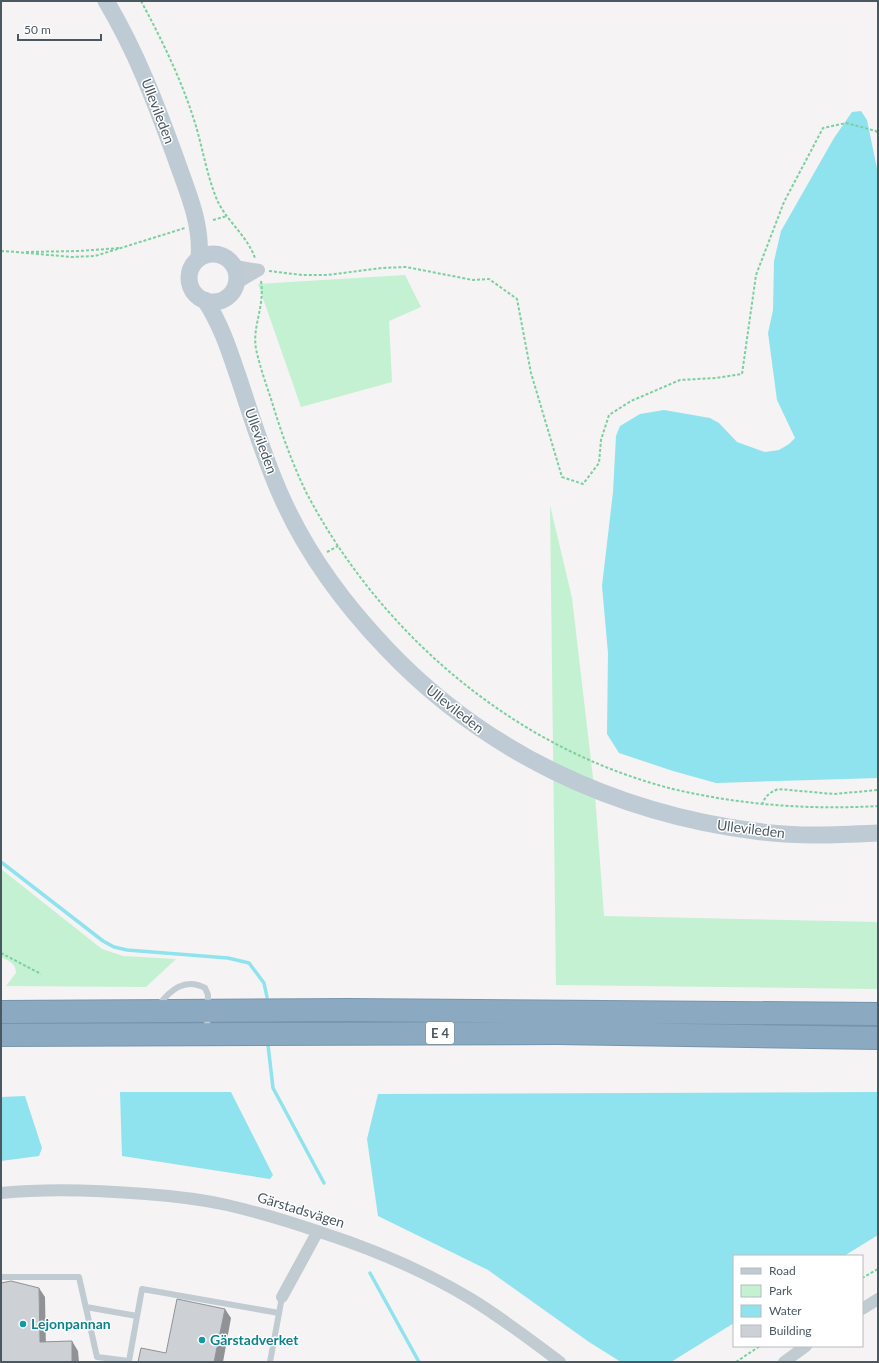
<svg xmlns="http://www.w3.org/2000/svg" width="879" height="1363" viewBox="0 0 879 1363" font-family="Lato,sans-serif">
	<style>
		.green { fill: #c3f1d1 }
		.water { fill: #8fe3ee }
		.lines { fill: none; stroke-linecap: round; stroke-linejoin: round }
		.stream { stroke: #8fe3ee; stroke-width: 3.5 }
		.highway-casing { stroke: #7695ad; stroke-width: 24 }
		.path { stroke: #7ad09e; stroke-width: 2; stroke-dasharray: 3 2; stroke-linecap: butt }
		.lane { stroke: #c1cbd2; stroke-width: 6 }
		.street { stroke: #c1cbd2; stroke-width: 12 }
		.secondary { stroke: #bfcbd4; stroke-width: 17 }
		.highway { stroke: #8baac1; stroke-width: 22 }
		.shaded-wall { fill: #909295 }
		.building { fill: #cdd0d5; stroke: #909295 }
		.culture-dot { fill: #0f9aa8; stroke: #fff; stroke-width: 1.5 }
		.labels { text-anchor: middle; stroke-width: 3; stroke-linejoin: round; paint-order: stroke }
		.shield { fill: #fff; stroke: #808a90; stroke-width: 1 }
		.shield-label { font-size: 13px; font-weight: bold; fill: #4a5861 }
		.street-label { font-size: 14px; fill: #4a5861; stroke: #fff }
		.culture-label { font-size: 14px; font-weight: bold; fill: #0d838f; stroke: #fff; text-anchor: start }
	</style>
	<rect width="100%" height="100%" fill="#f5f3f3"/>
	<!-- green -->
	<path class="green" d="M405 275 421 307 389 321 392 382 301 407 258 284Z
		M550 505 572 598 595 795 604 916 878 922V989L556 985Z
		M1 869 102 949 123 956 176 959 146 987 6 986 16 973C16 964 10 961 1 957Z"/>
	<!-- water -->
	<path class="water" d="M861 111 867 120 878 173V778L716 783 673 771 619 753 607 734 608 653 602 586 613 492 616 436 620 426 640 414 664 410 710 418 719 423 737 442 765 452 779 450 789 444 795 438 777 400 768 333 773 310 774 261 781 231 834 138 852 112Z
		M120 1092H231L273 1175 270 1179 122 1156Z
		M878 1092V1235L844 1256H734V1323L671 1362H621L589 1342 488 1270 378 1216 367 1139 378 1094Z
		M25 1096 42 1148 39 1156 1 1161V1097Z"/>
	<g class="lines">
		<!-- stream -->
		<path class="stream" d="M1 862 103 941 114 947 127 950 228 958 249 963 264 983 267 997
			M268 1045 273 1088 324 1183
			M370 1273 419 1362"/>
		<defs>
			<path id="highway" d="M1 1012 349 1010 878 1014
				M1 1035 557 1033 878 1038"/>
		</defs>
		<!-- highway casing -->
		<use href="#highway" class="highway-casing"/>
		<!-- path -->
		<path class="path" d="M141 1C162 40 182 81 195 123 203 149 207 177 218 202 228 222 247 236 255 258
			M213 220 227 216
			M1 251 18 252
			M16 252 72 257 95 256 185 228
			M26 252 79 251 120 248
			M269 271 302 275H327L382 268 406 267 473 280 489 279 517 299 531 373 562 477 583 484 599 463 601 440 609 415 631 401 680 380 716 378 742 374 756 275 784 202 823 128 846 123 876 131 878 134
			M261 281C265 307 252 326 256 349 260 367 266 384 272 402 281 432 292 463 306 492 381 635 515 749 673 789 741 805 809 810 878 806
			M327 552 338 546
			M762 805C765 796 769 793 778 789L834 794 878 790
			M1 953 41 974
			M862 1278 878 1269
			M736 1362 760 1346"/>
		<!-- lane -->
		<path class="lane" d="M158 1006C170 990 185 977 205 988L208 995 207 1031
			M1 1277H79L97 1357 129 1361 142 1289 279 1313
			M86 1307 137 1316
			M270 1362 282 1297"/>
		<!-- street -->
		<path class="street" d="M235 266 259 270
			M237 283 259 270
			M1 1193C49 1188 97 1190 146 1194 173 1196 200 1199 227 1205 257 1212 287 1221 317 1231 370 1248 423 1270 471 1299 502 1318 531 1340 560 1362
			M282 1297 318 1231
			M862 1309 878 1299
			M784 1362 806 1346"/>
		<!-- secondary -->
		<path class="secondary" d="M106 1C136 51 156 104 176 159 187 191 202 223 199 258
			M189 278a24 24 0 1 1 48 0a24 24 0 1 1-48 0Z
			M205 300C222 326 230 353 240 382 253 421 265 461 282 498 307 554 344 604 386 648 484 752 615 813 755 831 796 837 837 835 878 833"/>
		<!-- highway -->
		<use href="#highway" class="highway"/>
	</g>
	<!-- shaded-wall -->
	<path class="shaded-wall" d="M39 1288 45 1297 46 1351 40 1342Z
		M225 1309 231 1318 223 1362H214Z
		M72 1341 78 1351 79 1362H72Z"/>
	<!-- building -->
	<path class="building" d="M11 1281 39 1288 40 1342 72 1341V1362H1V1283Z
		M177 1299 225 1309 214 1362H138L141 1348 166 1353Z"/>
	<!-- markers -->
	<g class="culture-dot">
		<circle cx="23" cy="1324" r="4"/>
		<circle cx="202" cy="1340" r="4"/>
	</g>
	<g class="labels">
		<!-- shield labels -->
		<rect class="shield" x="426" y="1022" width="28" height="22" rx="3"/>
		<g class="shield-label">
			<text x="440" y="1038">E 4</text>
		</g>
		<!-- street labels -->
		<g class="street-label">
			<text transform="translate(158 111) rotate(69)" y="5">Ullevileden</text>
			<text transform="translate(261 441) rotate(70)" y="5">Ullevileden</text>
			<text transform="translate(455 709) rotate(38)" y="5">Ullevileden</text>
			<text transform="translate(751 829) rotate(7)" y="5">Ullevileden</text>
			<text transform="translate(301 1210) rotate(17)" y="5">Gärstadsvägen</text>
		</g>
		<!-- culture labels -->
		<g class="culture-label">
			<text x="31" y="1329">Lejonpannan</text>
			<text x="210" y="1345">Gärstadverket</text>
		</g>
	</g>
	<!-- border -->
	<rect width="879" height="1363" fill="none" stroke="#4a5861" stroke-width="4"/>
	<!-- legend -->
	<rect x="733" y="1255" width="130" height="92" fill="#ffffff" stroke="#b7bcc0"/>
	<rect x="741" y="1268" width="20" height="6" fill="#bfcbd4" stroke="#b7bcc0"/>
	<text x="769" y="1275" font-size="12" fill="#4a5861">Road</text>
	<rect x="741" y="1285" width="20" height="12" fill="#c3f1d1" stroke="#b7bcc0"/>
	<text x="769" y="1295" font-size="12" fill="#4a5861">Park</text>
	<rect x="741" y="1305" width="20" height="12" fill="#8fe3ee" stroke="#b7bcc0"/>
	<text x="769" y="1315" font-size="12" fill="#4a5861">Water</text>
	<rect x="741" y="1325" width="20" height="12" fill="#cdd0d5" stroke="#b7bcc0"/>
	<text x="769" y="1335" font-size="12" fill="#4a5861">Building</text>
	<!-- scale -->
	<path d="M18 34v6h83v-6" fill="none" stroke="#4a5861" stroke-width="2"/>
	<text x="24" y="34" font-size="12" fill="#4a5861" stroke="#ffffff" stroke-width="3" paint-order="stroke">50 m</text>
</svg>
